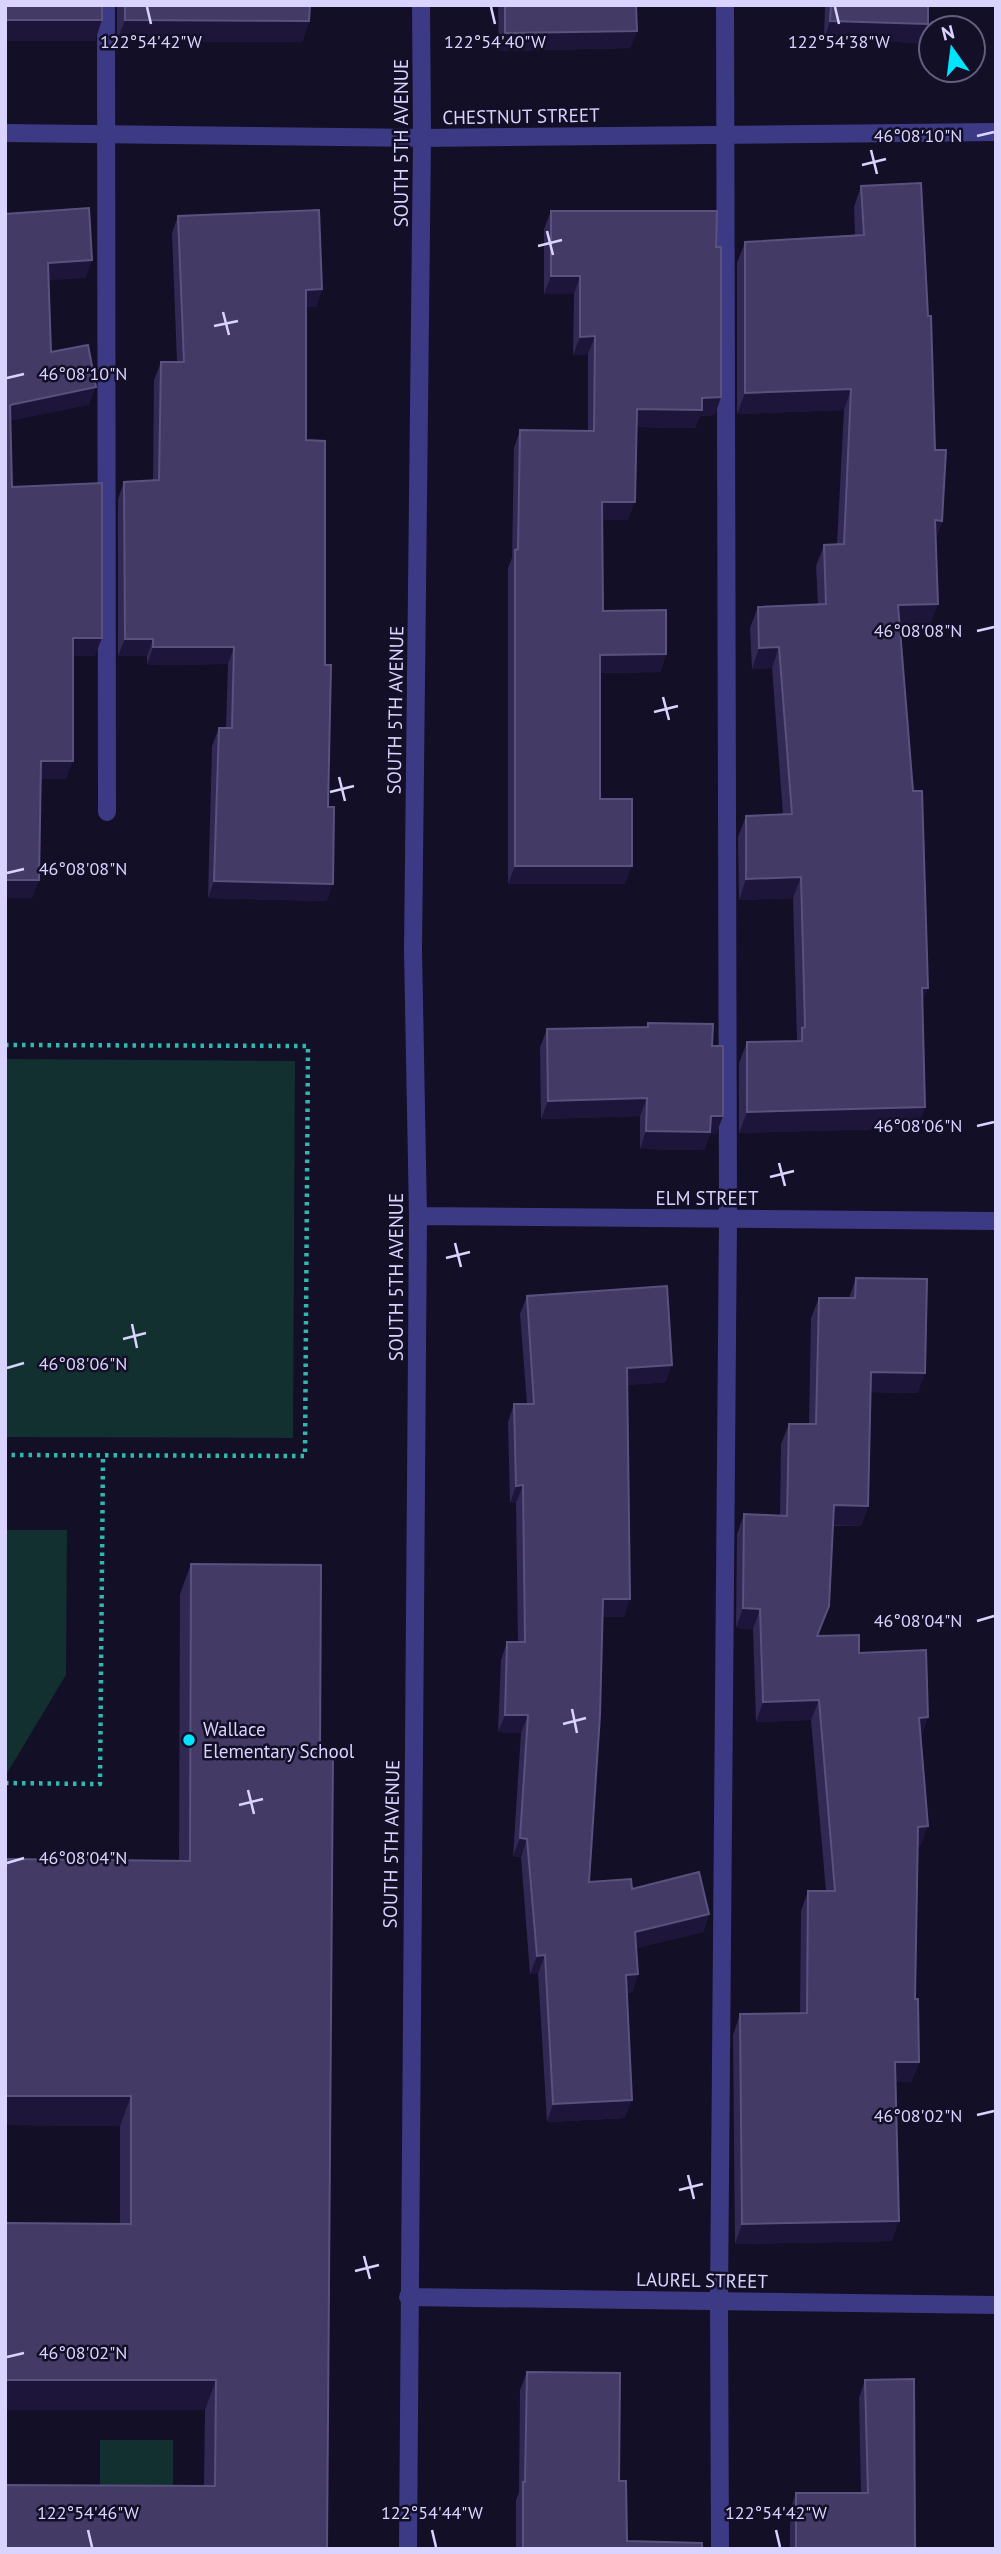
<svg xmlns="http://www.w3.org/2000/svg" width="1001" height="2554" viewBox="0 0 1001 2554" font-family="'PT Sans',sans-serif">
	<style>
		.green { fill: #12302f }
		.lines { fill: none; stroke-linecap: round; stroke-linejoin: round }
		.path { stroke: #2fb8b0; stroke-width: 4.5; stroke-dasharray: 3.5 5; stroke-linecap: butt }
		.lane { stroke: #3d3a85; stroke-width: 18 }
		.street { stroke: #3d3a85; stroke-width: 18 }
		.wall { fill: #312854 }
		.shaded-wall { fill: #1d163a }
		.building { fill: #433a66; stroke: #5a527e; stroke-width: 2 }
		.ticks { fill: none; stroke: #d9d4ff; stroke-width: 2.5 }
		.poi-dot { fill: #00e5ff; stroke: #130f26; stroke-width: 2.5 }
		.labels { text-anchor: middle; stroke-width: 5; stroke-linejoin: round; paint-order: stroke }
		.street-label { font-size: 19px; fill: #d9d4ff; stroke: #130f26 }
		.poi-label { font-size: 19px; fill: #d9d4ff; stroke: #130f26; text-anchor: start }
		.ticks-label { font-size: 18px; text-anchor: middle; fill: #d9d4ff; stroke: #130f26; stroke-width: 5; stroke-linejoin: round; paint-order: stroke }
	</style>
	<rect width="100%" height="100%" fill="#130f26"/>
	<!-- green -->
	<path class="green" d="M5 1059 295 1061 293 1438 5 1437Z
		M5 1530H67L66 1675 6 1775Z
		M100 2440H173V2506L100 2505Z"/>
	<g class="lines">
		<!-- path -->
		<path class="path" d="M5 1045 308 1046 305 1456 5 1455
			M5 1783 100 1784 103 1455"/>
		<!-- lane -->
		<path class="lane" d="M106 5 107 812
			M720 2549 719 2301 728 1219 725 5"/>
		<!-- street -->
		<path class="street" d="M5 133 422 138 996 132
			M418 1216 996 1221
			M408 2297 996 2305
			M408 2549 418 1216 413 950 422 138 421 5"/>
	</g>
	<!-- wall -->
	<path class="wall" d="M117 5H310L309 21 302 42 117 41Z
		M498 5H636L637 31 630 48 499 51Z
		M825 5H928V24L921 43 824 39Z
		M861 186 935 450 942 521 936 539 930 625 900 626 922 1003 918 1128 739 1133V1063L747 1042 797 1041 793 898 739 900 738 837 746 816 783 815 772 668 752 669 750 628 758 607 818 605 816 566 824 545 837 544 844 410 737 414V263L745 242 855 235 854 207Z
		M551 211 715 415 700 416 695 428 637 427 628 520H602L603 611 666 654 660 672 600 673V799L625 884H508V568L512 558 514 448 520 430H588V354L573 355 574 294H544V229Z
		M178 216 322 289 316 307H306V440L325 665 327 901 208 898 212 746 219 728H226L228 664 147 665V656H118V499L124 482 153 480 154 380 161 362H177L172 233Z
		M648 1023 712 1046 723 1116 716 1134H710L704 1150 640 1149V1116L541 1119 540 1047 547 1029 646 1027Z
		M856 1278 918 1393 870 1392 868 1506 861 1526H833L817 1636 859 1653 928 1717 921 1737V1846H918L915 1999 919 2062 911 2082H896L892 2241 735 2244 733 2035 740 2014 800 2013 801 1911 808 1891H826L811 1720 756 1722 753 1629 736 1628 737 1534 744 1514 780 1516 781 1444 789 1424H809L811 1318 819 1298H849Z
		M527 1296 666 1382 627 1385 624 1617H602L589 1882 632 1889 709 1914 703 1932 636 1948 638 1974 632 1992 627 1993 625 2118 547 2122 538 1973 530 1974 521 1857 513 1856 521 1733 498 1732 501 1660 507 1642H518L516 1503H510L508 1422 514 1404H527L520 1314Z
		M191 1564 320 1750 327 2549 204 2486 205 2410H5L6 2223 120 2224V2126L5 2125V1859L179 1860 180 1594Z
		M527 2372 619 2481 627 2541 702 2549H516V2500L519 2492 520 2390Z
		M865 2380 915 2549H790V2511L796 2493H861L859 2398Z"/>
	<!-- shaded-wall -->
	<path class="shaded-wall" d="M5 20H102L95 41H5Z
		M125 20 309 21 302 42 117 41Z
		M830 21 928 24 921 43 824 39Z
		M637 31 630 48 499 51 505 33Z
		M92 260 86 278 41 281 48 263Z
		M551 276H580L574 294H544Z
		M322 289 316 307H299L306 290Z
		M595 336 588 354 573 355 580 337Z
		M96 387 89 405 5 422 10 405Z
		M851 389 844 410 737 414 745 393Z
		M721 397 715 415 700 416 695 428 630 427 637 409 702 398Z
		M602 502H635L628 520H596Z
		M935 520 942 521 935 541Z
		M938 604 930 625 891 626 898 605Z
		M73 638H102L95 656H66Z
		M125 639H153L147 656H118Z
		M153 647H234L228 664 147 665Z
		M779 647 772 668 752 669 759 648Z
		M666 654 660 672 594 673 600 655Z
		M41 761H73L66 779H35Z
		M515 866H632L625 884H508Z
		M801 877 793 898 739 900 746 879Z
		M5 880H39L32 898H5Z
		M214 881 333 884 327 901 208 898Z
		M922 988H928L920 1009Z
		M647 1098 640 1116 541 1119 548 1101Z
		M925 1107 918 1128 739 1133 747 1112Z
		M711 1116H723L716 1134H710L704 1150 640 1149 646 1131Z
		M672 1365 666 1382 620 1386 627 1368Z
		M871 1372 925 1373 918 1393 863 1392Z
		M523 1485 516 1503H510L516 1486Z
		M834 1505 868 1506 861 1526 827 1525Z
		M603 1599H630L624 1617H596Z
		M743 1608 760 1609 753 1629 736 1628Z
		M819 1700 811 1720 756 1722 763 1702Z
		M505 1715H528L521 1733 498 1732Z
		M928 1717 921 1737 919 1718Z
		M928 1826 921 1846 911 1847 918 1827Z
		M520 1838 527 1839 521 1857 513 1856Z
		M709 1914 703 1932 629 1950 635 1932Z
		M545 1955 538 1973 530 1974 537 1956Z
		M638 1974 632 1992 619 1993 626 1975Z
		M895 2062H919L911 2082H888Z
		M5 2096H131L120 2126 5 2125Z
		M632 2100 625 2118 547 2122 553 2104Z
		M899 2221 892 2241 735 2244 742 2224Z
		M5 2380H216L205 2410H5Z"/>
	<!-- building -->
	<path class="building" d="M5 5H102V20H5Z
		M125 5H310L309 21 125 20Z
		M505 5H636L637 31 505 33Z
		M831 5H928V24L830 21Z
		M921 183 928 316H931L935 450H946L942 521 935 520 938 604 898 605 913 791H922L928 988H922L925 1107 747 1112V1042L802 1041V1028L805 1027 801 877 746 879V816L792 814 779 647 759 648 758 607 826 604 824 545 844 544 851 389 745 393V242L864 235 861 186Z
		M89 208 92 260 48 263 51 352 88 345 96 387 10 405 12 487 102 483V638H73V761H41L39 880H5V214Z
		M319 210 322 289 306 290V440L325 441V665H331L328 807H334L333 884 214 881 219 728H232L234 647H153V639H125L124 482 159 480 161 362H184L178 216Z
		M551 211H717L716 247H721V397L702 398V410L637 409 635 502H602L603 611 666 610V654L600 655V799H632V866H515V550L518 549 520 430 594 431 595 336 580 337V276H551Z
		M648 1023 713 1024 712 1046H723V1116H711L710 1132 646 1131 647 1098 548 1101 547 1029 648 1027Z
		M856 1278 927 1279 925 1373 871 1372 868 1506 834 1505 829 1606 817 1636 859 1635V1653L926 1650 928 1717 919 1718 928 1826 918 1827 915 1999H918L919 2062H895L899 2221 742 2224 740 2014 807 2013 808 1891H835L819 1700 763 1702 760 1609 743 1608 744 1514 787 1516 789 1424H816L819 1298H855Z
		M667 1286 672 1365 627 1368 630 1599H603L600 1715 589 1882 631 1879 632 1889 699 1872 709 1914 635 1932 638 1974 626 1975 632 2100 553 2104 545 1955 537 1956 527 1839 520 1838 528 1715H505L507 1642H525L523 1485 516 1486 514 1404H534L527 1296Z
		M191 1564 321 1565 320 1750 333 1749 327 2549H5V2485L215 2486 216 2380H5L6 2223 131 2224V2096H5V1859L190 1861Z
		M527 2372 620 2373 619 2481H626L627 2541 702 2543V2549H523V2482H525Z
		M914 2379 915 2549H796V2493H868L865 2380Z"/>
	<!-- ticks -->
	<path class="ticks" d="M147 7 151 24M491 7 495 24M835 7 839 24M977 136 994 132M871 150 877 174M862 165 886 159M547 231 553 255M538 246 562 240M223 312 229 335M214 326 238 321M7 378 24 374M977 631 994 627M663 697 669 720M654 712 678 706M339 777 345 801M330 792 354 786M7 873 24 869M977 1126 994 1122M779 1163 785 1186M770 1177 794 1171M455 1243 461 1267M446 1258 470 1252M132 1324 137 1348M123 1339 146 1333M7 1368 24 1363M977 1621 994 1616M572 1709 577 1733M563 1724 586 1718M248 1790 254 1814M239 1805 263 1799M7 1863 24 1858M977 2115 994 2111M688 2175 694 2199M679 2190 703 2184M364 2256 370 2279M355 2271 379 2265M7 2357 24 2353M88 2530 92 2547M432 2530 436 2547M776 2530 780 2547"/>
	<!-- markers -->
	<circle class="poi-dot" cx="189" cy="1740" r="7"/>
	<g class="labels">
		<!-- street labels -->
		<g class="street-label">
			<text transform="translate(521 116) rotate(-1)" y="7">CHESTNUT STREET</text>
			<text transform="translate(401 143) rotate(-90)" y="7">SOUTH 5TH AVENUE</text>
			<text transform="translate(395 710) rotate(-89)" y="7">SOUTH 5TH AVENUE</text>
			<text x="707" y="1205">ELM STREET</text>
			<text transform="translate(396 1277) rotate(-90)" y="7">SOUTH 5TH AVENUE</text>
			<text transform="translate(391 1844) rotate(-89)" y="7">SOUTH 5TH AVENUE</text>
			<text transform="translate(702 2280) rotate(1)" y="7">LAUREL STREET</text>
		</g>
		<!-- poi labels -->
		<g class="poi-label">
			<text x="203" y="1736">Wallace<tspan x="203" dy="22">Elementary School</tspan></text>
		</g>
	</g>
	<g class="ticks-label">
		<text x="151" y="48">122°54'42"W</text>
		<text x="495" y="48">122°54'40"W</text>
		<text x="839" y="48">122°54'38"W</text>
		<text x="918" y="142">46°08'10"N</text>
		<text x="83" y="380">46°08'10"N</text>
		<text x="918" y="637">46°08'08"N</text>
		<text x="83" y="875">46°08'08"N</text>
		<text x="918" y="1132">46°08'06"N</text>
		<text x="83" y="1370">46°08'06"N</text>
		<text x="918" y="1627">46°08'04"N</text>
		<text x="83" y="1864">46°08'04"N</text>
		<text x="918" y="2122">46°08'02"N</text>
		<text x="83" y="2359">46°08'02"N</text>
		<text x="88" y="2519">122°54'46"W</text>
		<text x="432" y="2519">122°54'44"W</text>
		<text x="776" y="2519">122°54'42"W</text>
	</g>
	<!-- border -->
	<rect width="1001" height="2554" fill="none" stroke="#d9d4ff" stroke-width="14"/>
	<!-- north arrow -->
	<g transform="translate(952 49) rotate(346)"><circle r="33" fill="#130f26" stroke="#625e7d" stroke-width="2"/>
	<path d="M0-5L12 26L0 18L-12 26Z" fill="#00e5ff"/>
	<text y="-10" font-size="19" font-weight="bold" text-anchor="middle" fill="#d9d4ff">N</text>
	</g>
</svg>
